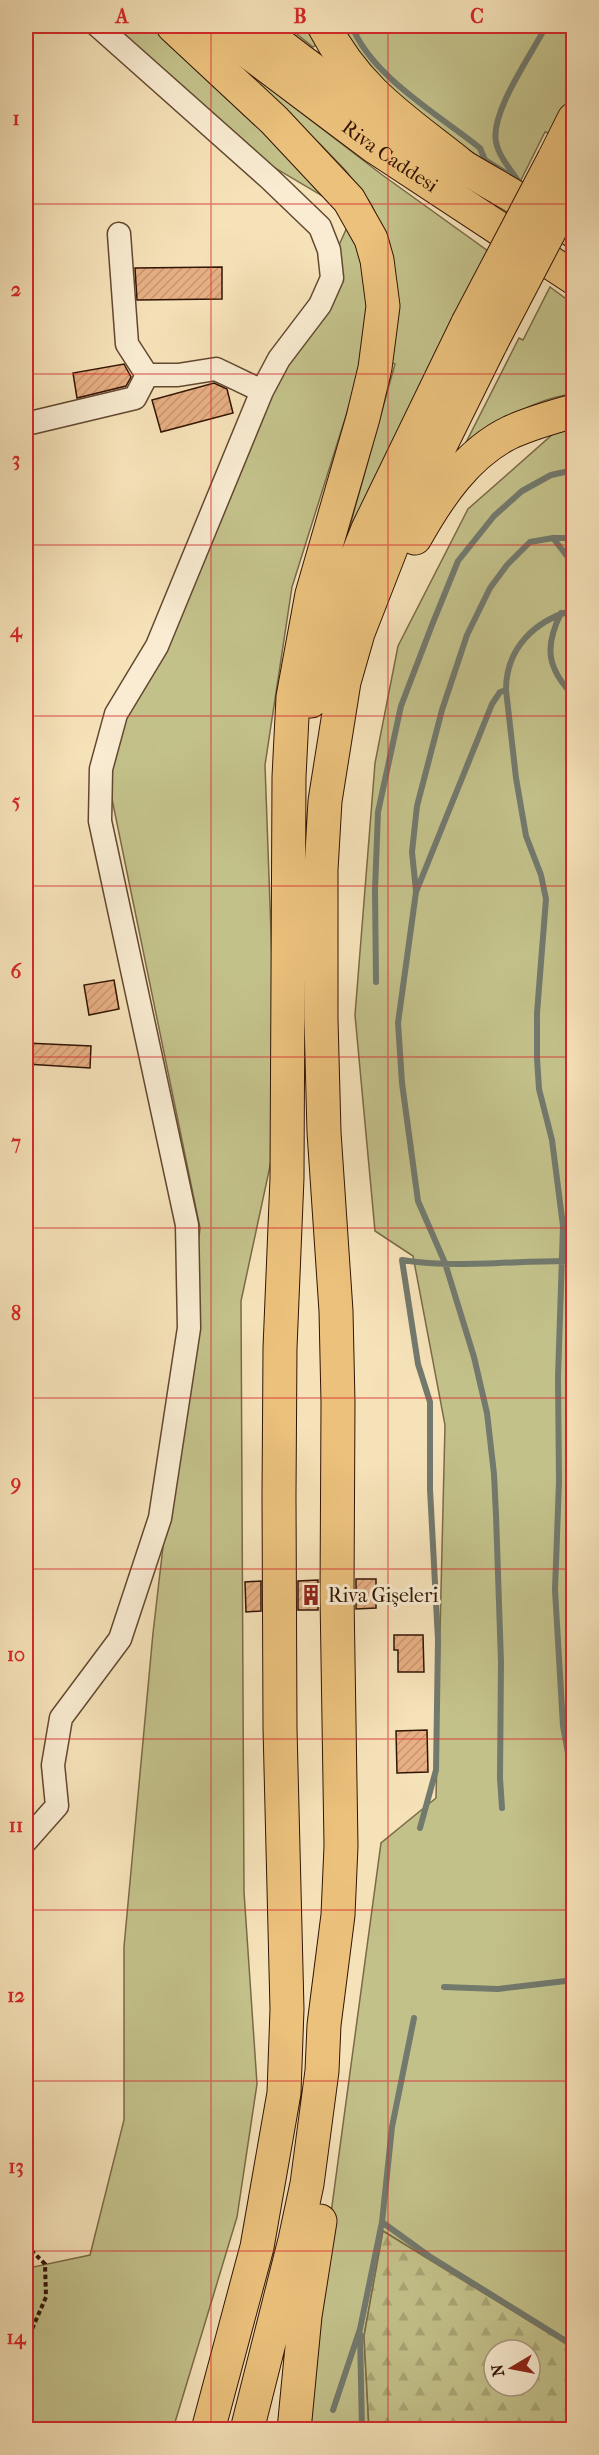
<svg xmlns="http://www.w3.org/2000/svg" width="599" height="2455" viewBox="0 0 599 2455" font-family="'IM FELL French Canon',serif">
	<style>
		.grass { fill: #c3c18a; stroke: #7a6a46; stroke-width: 1.5 }
		.forest { fill: url(#forest-firs); stroke: #7a6a46; stroke-width: 1.5; fill-rule: evenodd }
		.lines { fill: none; stroke-linecap: round; stroke-linejoin: round }
		.stream { stroke: #72796d; stroke-width: 6 }
		.building { fill: url(#building-hatch); stroke: #321403; stroke-width: 1.5 }
		.minor-casing { stroke: #634830; stroke-width: 25 }
		.primary-casing { stroke: #321403; stroke-width: 35 }
		.motorway-casing { stroke: #321403; stroke-width: 35 }
		.path { stroke: #321403; stroke-width: 4; stroke-dasharray: 4.5 3; stroke-linecap: butt }
		.minor { stroke: #f9ecd2; stroke-width: 22 }
		.primary { stroke: #ebc17c; stroke-width: 33 }
		.motorway { stroke: #ebc17c; stroke-width: 33 }
		.motorway-bridge-casing { stroke: #321403; stroke-width: 35; stroke-linecap: butt }
		.motorway-bridge { stroke: #ebc17c; stroke-width: 33 }
		.grid { fill: none; stroke: #d62828; stroke-width: 1.5; stroke-opacity: 0.55 }
		.labels { text-anchor: middle; stroke-width: 6; stroke-linejoin: round; paint-order: stroke }
		.street-label { font-size: 20px; fill: #321403; stroke: #f9ecd2 }
		.poi-label { font-size: 20px; fill: #321403; stroke: #f9ecd2; text-anchor: start }
		.neatline { fill: none; stroke: #d62828; stroke-width: 2 }
		.grid-label { font-size: 20px; text-anchor: middle; font-weight: bold; fill: #d62828 }
	</style>
	<defs>
		<pattern id="forest-firs" width="22" height="20" patternUnits="userSpaceOnUse" patternTransform="scale(1.5)"><rect width="22" height="20" fill="#c3c18a"/><path d="M5 1l3.5 6h-7zM16 11l3.5 6h-7z" fill="#a8a575"/></pattern>
		<pattern id="building-hatch" width="6" height="6" patternUnits="userSpaceOnUse" patternTransform="scale(1.5)"><rect width="6" height="6" fill="#e7af83"/><path d="M-1 1l2-2M0 6l6-6M5 7l2-2" fill="none" stroke="#c79670"/></pattern>
	</defs>
	<rect width="100%" height="100%" fill="#f6e2b9"/>
	<filter id="stains"><feTurbulence type="fractalNoise" baseFrequency=".00333" numOctaves="4"/><feColorMatrix values="0 0 0 0 .2 0 0 0 0 .09 0 0 0 0 .02 0 0 0 .5 -.17"/></filter>
	<radialGradient id="worn" r=".72"><stop offset=".6" stop-color="#630" stop-opacity="0"/><stop offset="1" stop-color="#630" stop-opacity=".3"/></radialGradient>
	<!-- grass -->
	<path class="grass" d="M108 26H161L353 214 372 267 366 352 292 587 265 765 278 1129 241 1301 244 1892 257 2084 237 2217 173 2429 26 2430V2319L32 2304 33 2267 90 2255 124 2120V1947L153 1633 200 1228 105 765 353 214 243 149Z
		M287 26H315L320 42 313 47Z
		M338 26H573V90L551 134 545 132 519 184 436 129 393 95Z
		M205 39 381 174 488 251 333 587 395 364 392 363 384 232 371 204 346 171 320 144Z
		M550 287 573 304V394C547 397 517 410 496 426 480 439 466 456 452 470L519 338 523 340Z
		M573 428V2348L383 2231 364 2336 369 2429 307 2430V2391L381 1843 436 1798 445 1425 413 1256 375 1231 355 1015 375 763 398 646 468 509 553 434Z"/>
	<!-- forest -->
	<path class="forest" d="M383 2231 573 2348V2429H369L364 2336ZM494 2350H530V2386H494Z
		M26 2260 33 2267 32 2304 26 2319Z"/>
	<g class="lines">
		<!-- stream -->
		<path class="stream" d="M352 26C371 76 439 115 480 148L485 160 506 173
			M519 182C511 170 499 157 496 142 490 112 532 54 546 26
			M553 538 574 565
			M574 610C535 620 506 648 506 690L516 778 526 836 541 875 546 899 537 1013V1058L539 1089 552 1140 563 1226 558 1377 559 1482 555 1590 563 1726 574 1786
			M561 613C544 647 547 669 574 696
			M416 891 412 852 417 806 442 710 467 635 490 588 507 565 530 542 553 538H574
			M376 982 375 890 378 812 401 706 432 625 458 561 494 516 522 491 551 475 574 470
			M502 1808 500 1778 501 1662 496 1515 494 1474 487 1413 474 1357 445 1263 418 1201 402 1083 398 1023 416 892 492 704 500 692 506 690
			M420 1828 436 1770 438 1640 430 1489V1402L418 1364 402 1260C459 1269 517 1260 574 1261
			M444 1987 498 1989 574 1980
			M382 2222 429 2256 574 2346
			M360 2334 362 2430
			M333 2410 360 2329 382 2222 392 2127 414 2018"/>
	</g>
	<!-- building -->
	<path class="building" d="M222 267V299L137 300 135 268Z
		M124 364 131 377 126 386 77 398 73 373Z
		M214 383 227 389 233 413 161 432 152 400Z
		M114 980 119 1009 89 1015 84 985Z
		M26 1043 91 1046 90 1068 26 1064Z
		M356 1579H376V1608L356 1609Z
		M318 1580V1610H298V1581Z
		M261 1581V1611L246 1612 245 1582Z
		M394 1635H423L424 1672H398V1650H394Z
		M427 1730 428 1772 397 1773 396 1731Z"/>
	<g class="lines">
		<defs>
			<path id="minor" d="M119 234 127 344 147 375
				M26 424 135 398 147 375H178L216 369 262 391
				M26 1841 57 1806 53 1765 61 1718 120 1639 160 1518 189 1328 187 1225 100 821 101 769 116 714 157 646 262 391 279 359 320 305 332 278 329 250 320 227 270 179 98 26"/>
			<g id="primary">
				<path id="s1" d="M214 26 375 147 574 278"/>
				<path d="M257 26C353 107 465 168 574 231"/>
			</g>
			<path id="motorway" d="M173 26 274 120 349 200 371 239 377 260 383 306 375 368 363 418 312 594 293 697 289 777 287 1178 280 1348 279 1495 280 1728 287 2009 284 2093 257 2247 208 2430
				M324 26C358 92 405 120 461 165
				M554 159 574 119
				M415 538C438 497 467 453 511 432 531 423 552 417 574 411
				M311 701 336 609 368 529 468 323
				M247 2430 295 2240 307 2184 322 2071 324 2025 338 1915 341 1846 337 1596 338 1403 336 1311 324 1132 321 1019V870L325 801 344 682 358 633 397 533 491 343
				M294 2430 305 2316 320 2221"/>
		</defs>
		<!-- minor casing -->
		<use href="#minor" class="minor-casing"/>
		<!-- primary casing -->
		<use href="#primary" class="primary-casing"/>
		<!-- motorway casing -->
		<use href="#motorway" class="motorway-casing"/>
		<!-- path -->
		<path class="path" d="M26 2245 45 2264 46 2297 26 2343"/>
		<!-- minor -->
		<use href="#minor" class="minor"/>
		<!-- primary -->
		<use href="#primary" class="primary"/>
		<!-- motorway -->
		<use href="#motorway" class="motorway"/>
		<defs>
			<path id="motorway-bridge" d="M468 323 554 159
				M491 343 574 184"/>
		</defs>
		<!-- motorway-bridge casing -->
		<use href="#motorway-bridge" class="motorway-bridge-casing"/>
		<!-- motorway-bridge -->
		<use href="#motorway-bridge" class="motorway-bridge"/>
	</g>
	<!-- grid -->
	<path class="grid" d="M211 26V2430M388 26V2430M26 204H574M26 374H574M26 545H574M26 716H574M26 886H574M26 1057H574M26 1228H574M26 1398H574M26 1569H574M26 1739H574M26 1910H574M26 2081H574M26 2251H574"/>
	<!-- icons -->
	<defs>
		<symbol id="building-bare" viewBox="-9 -9 18 18"><path d="M-4-6H4V6H1V3H-1V6H-4ZM-2.5-4.3h1.7v1.8h-1.7ZM.8-4.3h1.7v1.8H.8ZM-2.5-1h1.7V.8h-1.7ZM.8-1h1.7V.8H.8Z" fill="#8f2418" stroke="#f9ecd2" stroke-width="2.5" paint-order="stroke"/></symbol>
	</defs>
	<g fill-rule="evenodd">
		<use href="#building-bare" x="296" y="1580" width="30" height="30"/>
	</g>
	<g class="labels">
		<!-- street labels -->
		<g class="street-label">
			<text dy="7" stroke="none"><textPath href="#s1" startOffset="219">Riva Caddesi</textPath></text>
		</g>
		<!-- poi labels -->
		<g class="poi-label">
			<text x="328" y="1602">Riva Gişeleri</text>
		</g>
	</g>
	<!-- margin -->
	<rect width="599" height="2455" fill="none" stroke="#f6e2b9" stroke-width="66"/>
	<!-- north arrow -->
	<g transform="translate(512 2368) rotate(260)"><circle r="28" fill="#f9ecd2" stroke="#a9967f" stroke-width="1.5"/>
	<path d="M0-4.5L10 22L0 15L-10 22Z" fill="#8f2418"/>
	<text y="-9" font-size="16" font-weight="bold" text-anchor="middle" fill="#321403">N</text>
	</g>
	<rect x="33" y="33" width="533" height="2389" class="neatline"/>
	<g class="grid-label">
		<text x="122" y="23">A</text>
		<text x="300" y="23">B</text>
		<text x="477" y="23">C</text>
		<text x="16" y="125">1</text>
		<text x="16" y="296">2</text>
		<text x="16" y="466">3</text>
		<text x="16" y="637">4</text>
		<text x="16" y="808">5</text>
		<text x="16" y="978">6</text>
		<text x="16" y="1149">7</text>
		<text x="16" y="1320">8</text>
		<text x="16" y="1490">9</text>
		<text x="16" y="1661">10</text>
		<text x="16" y="1832">11</text>
		<text x="16" y="2002">12</text>
		<text x="16" y="2173">13</text>
		<text x="16" y="2344">14</text>
	</g>
	<rect width="100%" height="100%" filter="url(#stains)"/>
	<rect width="100%" height="100%" fill="url(#worn)"/>
</svg>
